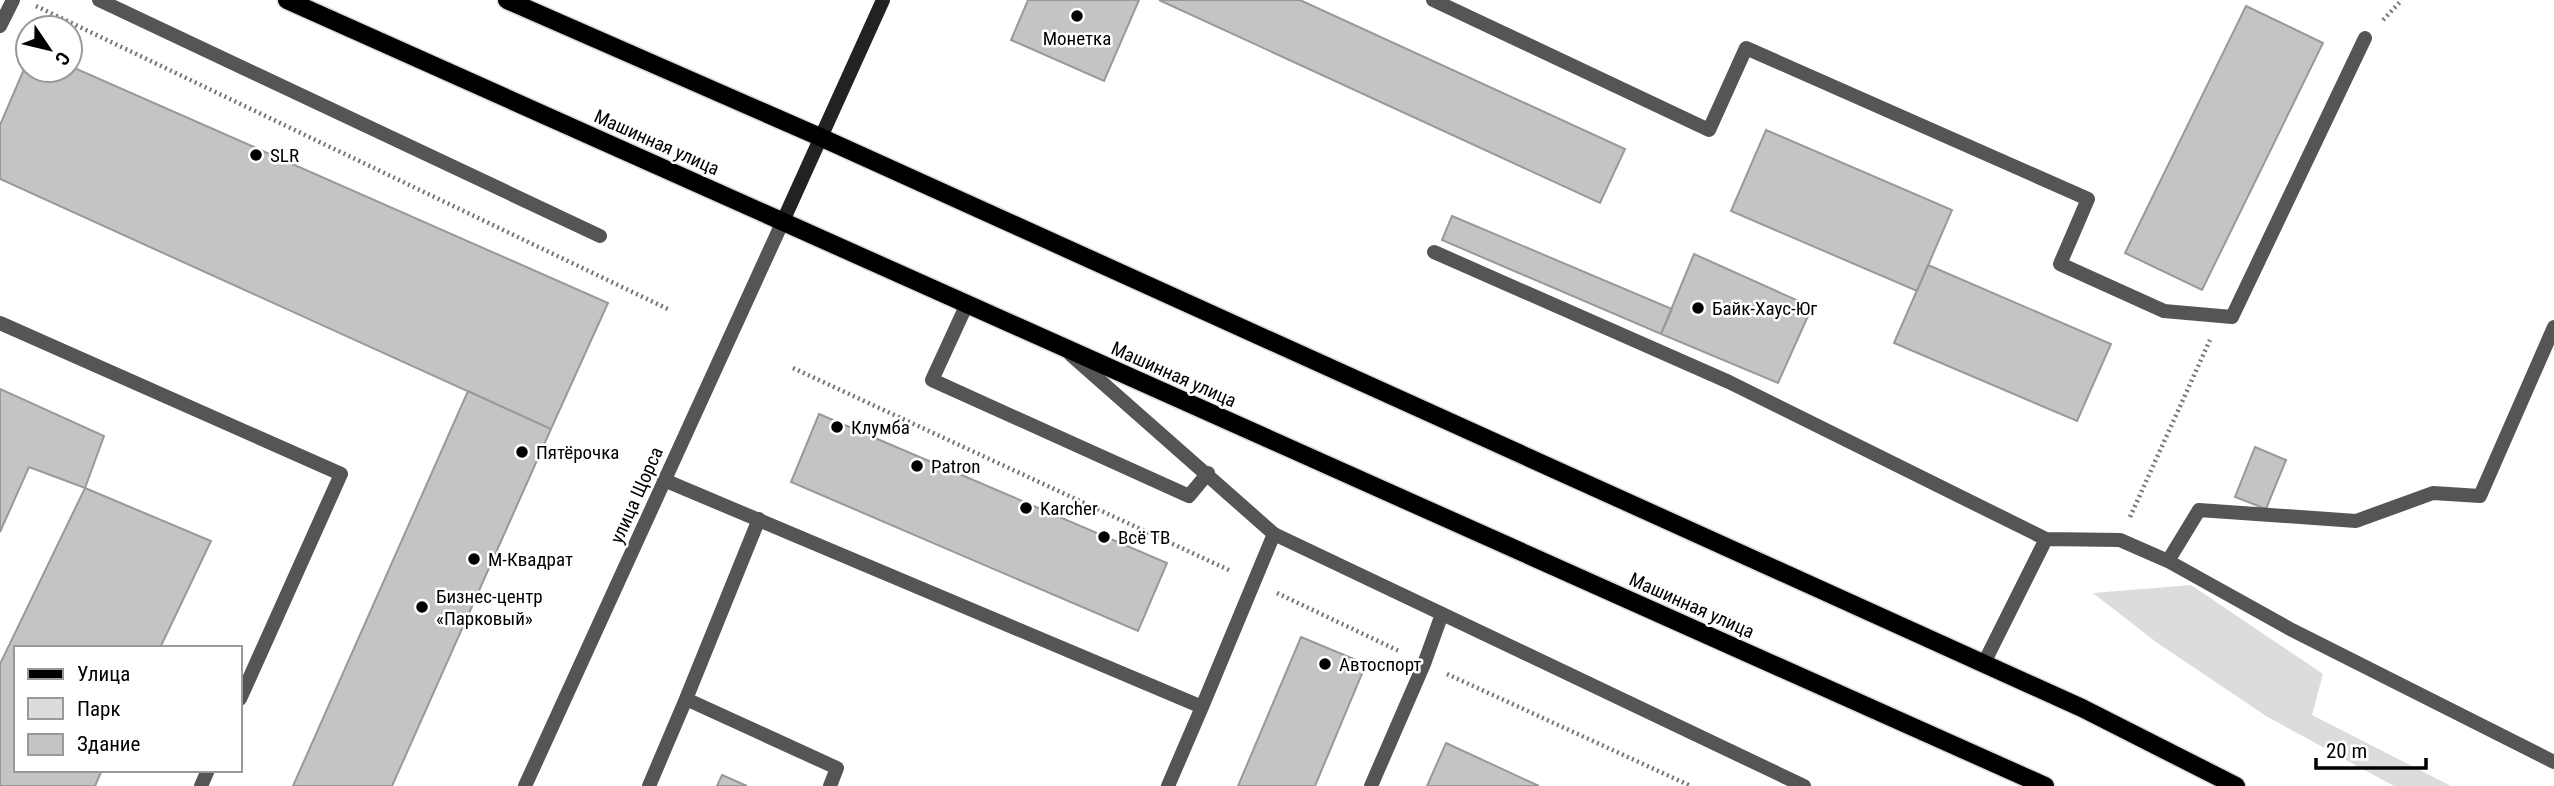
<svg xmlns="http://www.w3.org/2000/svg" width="2554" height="786" viewBox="0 0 2554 786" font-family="'Roboto Condensed',sans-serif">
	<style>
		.green { fill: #dcdcdc }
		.building { fill: #c4c4c4; stroke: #999; stroke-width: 2 }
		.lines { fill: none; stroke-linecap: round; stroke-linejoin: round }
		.primary-casing { stroke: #dbdbdb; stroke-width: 21 }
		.path { stroke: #777; stroke-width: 4.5; stroke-dasharray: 2 3.5; stroke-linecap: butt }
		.service { stroke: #555; stroke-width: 14 }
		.minor { stroke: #555; stroke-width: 14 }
		.secondary { stroke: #222; stroke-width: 14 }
		.primary { stroke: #000; stroke-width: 18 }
		.poi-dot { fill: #000; stroke: #fff; stroke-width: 2.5 }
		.labels { text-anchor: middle; stroke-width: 5; stroke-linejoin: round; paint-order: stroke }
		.poi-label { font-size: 19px; fill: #000; stroke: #fff; text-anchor: start }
		.street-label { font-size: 19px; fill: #000; stroke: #fff }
	</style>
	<rect width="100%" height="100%" fill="#fff"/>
	<!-- green -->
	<path class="green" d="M2191 585 2323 674 2312 715 2451 786H2394L2266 716 2156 642 2093 593Z"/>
	<!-- building -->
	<path class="building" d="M1028 0H1139L1104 81 1011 40Z
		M1159 0H1300L1625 149 1600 203Z
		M2246 6 2323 43 2202 290 2125 253Z
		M28 60V70H70V66L608 303 551 429 0 179V125Z
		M1766 130 1952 210 1917 291 1731 211Z
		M1452 216 1672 309 1661 334 1442 240Z
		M1694 254 1812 307 1778 383 1661 334Z
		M1928 265 2111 344 2077 421 1894 343Z
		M0 389 104 436 85 488 29 467 0 532Z
		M468 391 551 429 392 786H293Z
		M819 414 1167 563 1138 631 791 482Z
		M2255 447 2286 460 2266 509 2235 497Z
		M85 488 211 541 160 648H16V770H102L95 786H0V664Z
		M1301 637 1366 664 1315 786H1238Z
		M1446 743 1539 786H1427Z
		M722 775 747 786H717Z"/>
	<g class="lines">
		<defs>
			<path id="primary" d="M287 0 2045 786
				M507 0 820 137 2082 708 2236 786"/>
		</defs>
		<!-- primary casing -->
		<use href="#primary" class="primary-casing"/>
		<!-- path -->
		<path class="path" d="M36 6 670 310
			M2383 20 2402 0
			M793 368 1231 571
			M2130 517 2210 340
			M1277 593 1401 652
			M1447 674 1691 786"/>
		<!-- service -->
		<path class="service" d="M99 0 600 236
			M1433 0 1709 130 1746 48 2088 199 2060 264 2164 311 2232 317 2365 38
			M0 26 13 0
			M1434 252 1729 382 2046 539 2120 540 2168 561 2292 630 2554 762
			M967 304 932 380 1189 496 1208 473
			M0 323 341 474 240 699
			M664 480 1202 707 1274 534
			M2168 561 2199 510 2356 521 2433 493 2480 496 2554 327
			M1984 663 2046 539
			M686 699 759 519
			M201 786 208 770
			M649 786 686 699 837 768 830 786
			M1168 786 1202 707
			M1371 786 1424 664 1442 614"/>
		<!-- minor -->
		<path class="minor" d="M1071 355 1274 534 1804 786
			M525 786 783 221"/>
		<!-- secondary -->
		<path class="secondary" d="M783 221 883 0"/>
		<!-- primary -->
		<use href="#primary" class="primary"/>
	</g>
	<!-- markers -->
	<g class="poi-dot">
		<circle cx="1077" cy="16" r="7"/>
		<circle cx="256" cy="155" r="7"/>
		<circle cx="1698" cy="308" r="7"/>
		<circle cx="837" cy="427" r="7"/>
		<circle cx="522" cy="452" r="7"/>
		<circle cx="917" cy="466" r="7"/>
		<circle cx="1026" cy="508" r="7"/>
		<circle cx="1104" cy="537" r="7"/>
		<circle cx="474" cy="559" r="7"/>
		<circle cx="422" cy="607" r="7"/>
		<circle cx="1325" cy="664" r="7"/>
	</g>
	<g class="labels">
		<!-- poi labels -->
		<g class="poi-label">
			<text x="1077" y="45" text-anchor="middle">Монетка</text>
			<text x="270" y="162">SLR</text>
			<text x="1712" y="315">Байк-Хаус-Юг</text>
			<text x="851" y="434">Клумба</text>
			<text x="536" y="459">Пятёрочка</text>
			<text x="931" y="473">Patron</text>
			<text x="1040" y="515">Karcher</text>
			<text x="1118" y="544">Всё ТВ</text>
			<text x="488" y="566">М-Квадрат</text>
			<text x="436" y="603">Бизнес-центр<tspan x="436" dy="22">«Парковый»</tspan></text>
			<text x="1339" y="671">Автоспорт</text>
		</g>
		<!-- street labels -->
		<g class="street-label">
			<text transform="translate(657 142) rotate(24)" y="7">Машинная улица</text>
			<text transform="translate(1174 374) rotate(24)" y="7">Машинная улица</text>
			<text transform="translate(636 495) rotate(-66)" y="7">улица Щорса</text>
			<text transform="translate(1692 605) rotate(24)" y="7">Машинная улица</text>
		</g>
	</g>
	<!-- legend -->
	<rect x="14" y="646" width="228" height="126" fill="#ffffff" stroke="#999999" stroke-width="2"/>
	<rect x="28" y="669" width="35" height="10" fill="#000000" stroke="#999999" stroke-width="2"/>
	<text x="77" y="681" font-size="21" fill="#000000">Улица</text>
	<rect x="28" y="698" width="35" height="21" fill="#dcdcdc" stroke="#999999" stroke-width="2"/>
	<text x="77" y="716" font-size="21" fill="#000000">Парк</text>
	<rect x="28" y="734" width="35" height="21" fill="#c4c4c4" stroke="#999999" stroke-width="2"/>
	<text x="77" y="751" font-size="21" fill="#000000">Здание</text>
	<!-- north arrow -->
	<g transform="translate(49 49) rotate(125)"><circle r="33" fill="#ffffff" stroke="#999999" stroke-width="2"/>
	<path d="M0-5L12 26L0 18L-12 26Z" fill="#000000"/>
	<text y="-10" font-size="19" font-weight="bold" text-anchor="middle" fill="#000000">С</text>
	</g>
	<!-- scale -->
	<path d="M2316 758v10h110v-10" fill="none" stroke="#000000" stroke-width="3.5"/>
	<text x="2326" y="758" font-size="21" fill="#000000" stroke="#ffffff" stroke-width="5" paint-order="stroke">20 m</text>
</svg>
